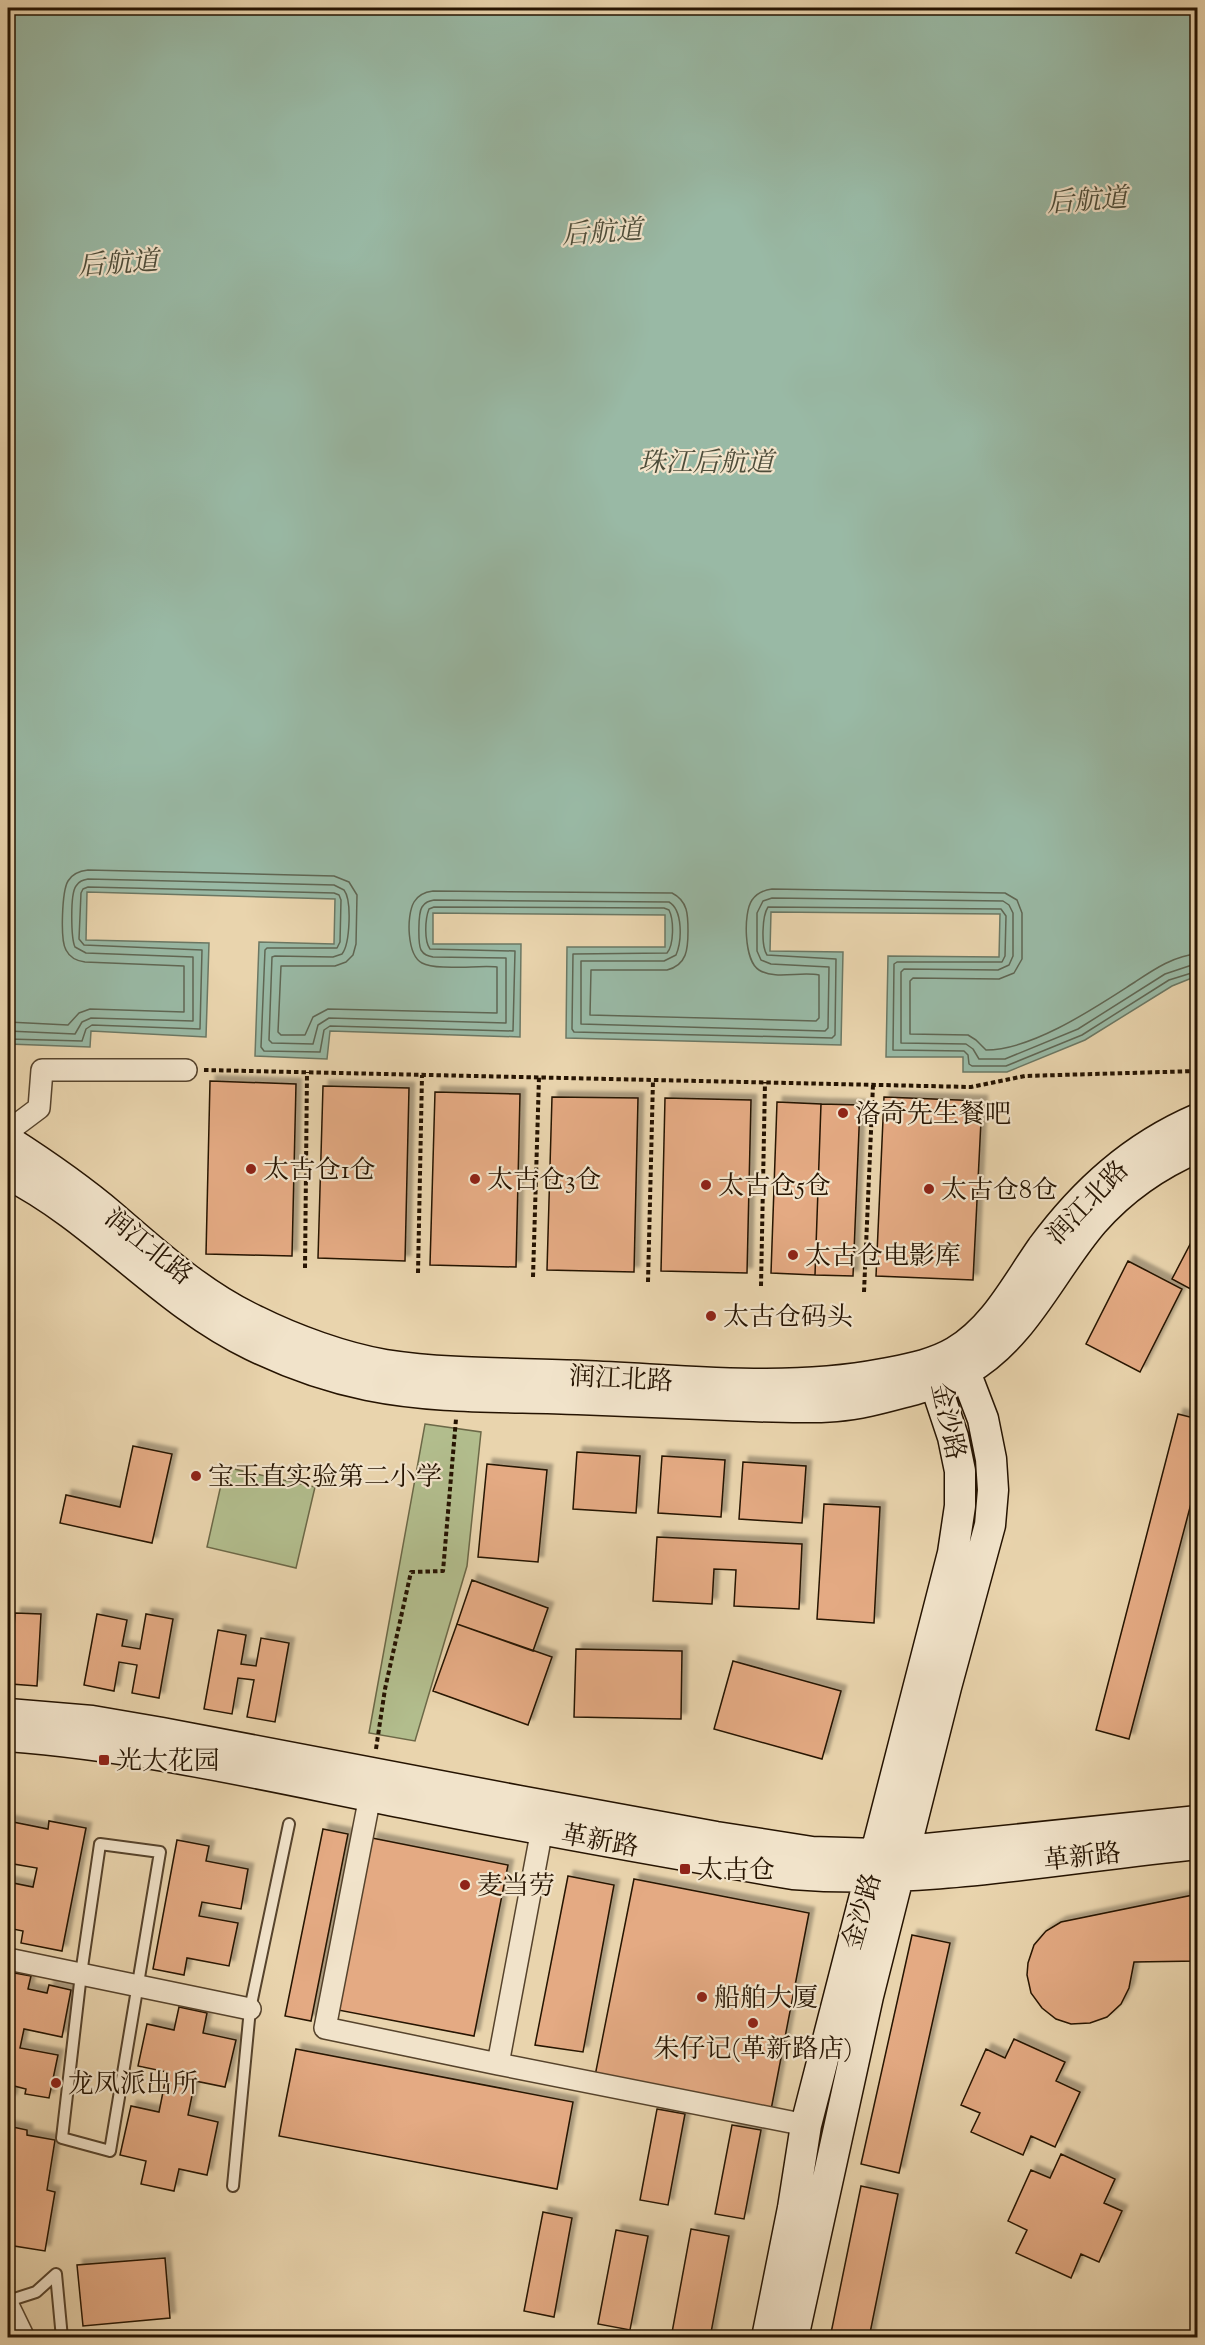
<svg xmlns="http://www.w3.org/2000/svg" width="1205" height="2345" viewBox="0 0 1205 2345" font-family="'Sorts Mill Goudy','Noto Serif SC',serif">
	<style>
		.green { fill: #b2bd8d; stroke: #6c6847; stroke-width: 1.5 }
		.water { fill: #99b9a5; stroke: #6b7763; stroke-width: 1.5 }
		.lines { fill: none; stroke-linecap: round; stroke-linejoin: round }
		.shore { stroke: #5f6653; stroke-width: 1.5 }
		.building { fill: #e4aa83; stroke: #251301; stroke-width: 1.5; filter: url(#shadow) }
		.lane-casing { stroke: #56432c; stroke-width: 14 }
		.street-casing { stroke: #56432c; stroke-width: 24 }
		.secondary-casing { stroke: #251301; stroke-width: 33 }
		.path { stroke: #251301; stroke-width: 4; stroke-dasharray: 4.5 3; stroke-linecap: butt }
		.lane { stroke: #f1e3ca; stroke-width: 10 }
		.street { stroke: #f1e3ca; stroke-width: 21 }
		.secondary { stroke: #f1e3ca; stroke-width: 30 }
		.poi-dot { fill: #8f2418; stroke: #f1e3ca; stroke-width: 2 }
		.labels { text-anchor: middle; stroke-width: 4.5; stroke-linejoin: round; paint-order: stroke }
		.poi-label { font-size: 26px; fill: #251301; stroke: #f1e3ca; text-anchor: start }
		.street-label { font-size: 26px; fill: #251301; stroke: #f1e3ca }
		.water-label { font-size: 27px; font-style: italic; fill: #4e4d3a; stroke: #f1e3ca }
	</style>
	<defs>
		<filter id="shadow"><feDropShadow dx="5.5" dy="-5.5" stdDeviation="1.5" flood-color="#0004"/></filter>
	</defs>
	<rect width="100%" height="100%" fill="#e9d4ad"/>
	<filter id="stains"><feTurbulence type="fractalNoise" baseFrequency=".00333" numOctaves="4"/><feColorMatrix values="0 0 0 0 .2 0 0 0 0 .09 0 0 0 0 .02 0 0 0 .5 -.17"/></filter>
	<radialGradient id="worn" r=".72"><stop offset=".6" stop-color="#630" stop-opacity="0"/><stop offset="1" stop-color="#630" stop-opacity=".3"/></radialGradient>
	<!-- green -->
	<path class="green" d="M425 1424 481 1432 467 1566 415 1741 369 1733Z
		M225 1467 315 1487 296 1568 207 1547Z"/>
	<!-- water -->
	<path class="water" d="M8 8H1197V976L1172 986 1085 1040 1007 1072H963V1057H886L888 956 999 957 1000 914 771 912 770 951 843 952 841 1045 566 1038 567 947H665V915L433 913V944H521L520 1037 330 1031 327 1059 255 1056 259 942 334 944 335 899 87 892 86 940 209 943 206 1037 91 1031 90 1047 8 1044Z"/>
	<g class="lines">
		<!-- shore -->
		<path class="shore" d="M8 1022 68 1025 79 1013 90 1009 184 1012V966L85 962C77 961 70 958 66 950 60 940 62 891 68 881 72 874 79 871 88 870L334 876 349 882 357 895 356 944 353 955 346 962 335 966H281L278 1032 281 1035H305L313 1017 328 1009 497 1013V967C479 965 437 971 422 963 407 955 406 916 414 902 418 895 425 892 433 891L672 893C688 901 688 915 688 931 688 949 687 965 667 970H591L590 1015 816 1021 819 1018V975C801 971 775 980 759 970 744 961 743 913 752 900 757 893 764 890 772 889L1005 893 1017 900 1022 913V959L1014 973 999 979 913 978 910 981V1034L968 1035 976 1040 986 1050C1033 1050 1096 1007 1135 982 1153 970 1175 955 1198 954
			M8 1031 75 1034 82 1022 91 1018 193 1021V957L86 953 75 947C71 938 70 894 76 886 79 881 83 880 88 879L334 885 344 890C352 900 350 944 342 954L333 957 275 956 272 957 269 1040 272 1043 313 1044 318 1025 329 1018 506 1023V958L433 957C428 956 424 955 421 950 418 944 418 913 422 907 425 902 429 901 434 900L669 902C683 910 682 941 676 955L664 961H581V1024L825 1031 828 1028 829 967 771 964 761 960 757 951V913L763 901 772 898 1003 901 1009 905 1013 913V956L1009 965 998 970 904 969 901 972V1043L966 1044 973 1049 979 1059H1005L1078 1029 1165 974 1198 963
			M8 1039 82 1041 86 1029 92 1025 200 1029 202 950 84 945 79 939 81 893 83 889 88 887 334 893 339 895 341 900 340 942 337 948H267L265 950 261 1047 264 1051 320 1052 324 1030 330 1026 513 1031 515 951 430 949C424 941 425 919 429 909L434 907 664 908 669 910C674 920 674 945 667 953L573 954 572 1029 574 1032 832 1038 835 1035 836 959 767 955C761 946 762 916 768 907L1001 909 1006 916 1005 956 1002 962H897L894 964 893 1050 964 1051 968 1055 969 1064 972 1066H1006L1082 1035 1169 980 1198 971"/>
	</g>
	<!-- building -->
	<path class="building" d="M210 1081 296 1084 292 1256 206 1254Z
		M323 1086 409 1088 405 1261 318 1258Z
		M435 1092 520 1094 516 1267 430 1265Z
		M552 1097 638 1098 634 1272 547 1270Z
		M884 1097 982 1101 973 1280 876 1276Z
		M665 1098 751 1100 747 1273 661 1271Z
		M777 1102 821 1104 815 1275 771 1273Z
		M821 1104 860 1105 853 1276 815 1275Z
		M1196 1233 1198 1234V1293L1172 1279Z
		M1128 1261 1182 1289 1140 1372 1086 1344Z
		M1178 1414 1198 1419V1477L1129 1739 1096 1730Z
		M133 1446 172 1454 152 1543 60 1523 66 1495 120 1507Z
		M577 1452 640 1456 636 1513 573 1509Z
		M662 1456 725 1460 721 1517 658 1513Z
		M743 1462 806 1466 802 1523 739 1519Z
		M487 1464 547 1470 538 1562 478 1557Z
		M824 1504 880 1507 874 1623 817 1619Z
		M657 1537 802 1544 799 1609 734 1606 736 1570 714 1569 712 1604 653 1601Z
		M472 1580 548 1608 533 1651 457 1624Z
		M15 1613 41 1614 37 1686 11 1684 12 1654H8V1641H13Z
		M97 1614 127 1620 122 1646 140 1649 146 1614 173 1619 159 1698 132 1693 137 1665 119 1662 114 1691 84 1685Z
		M457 1624 552 1657 528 1725 433 1691Z
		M218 1630 246 1635 241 1664 256 1666 261 1638 289 1643 275 1722 247 1717 254 1680 238 1678 232 1714 204 1709Z
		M576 1649 682 1651 681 1719 574 1717Z
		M733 1661 841 1691 822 1759 714 1729Z
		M8 1821 48 1829 49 1821 86 1828 62 1951 21 1943 23 1931 8 1928V1882L33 1887 37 1868 8 1863Z
		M323 1829 348 1834 311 2021 285 2016Z
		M372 1838 508 1865 474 2036 338 2010Z
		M177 1840 209 1846 206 1861 248 1869 241 1909 202 1902 199 1916 238 1923 229 1966 187 1958 184 1975 153 1969Z
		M568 1876 614 1885 583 2052 535 2045Z
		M634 1879 809 1913 770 2115 594 2081Z
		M1198 1894V1961L1134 1962 1129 1988 1121 2004 1107 2017 1090 2023 1071 2024 1056 2019 1042 2008 1031 1993 1027 1975 1028 1963 1034 1945 1046 1931 1061 1922Z
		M912 1935 950 1943 899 2173 861 2164Z
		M9 1972 31 1976 28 1989 47 1993 49 1985 71 1990 62 2037 24 2029 20 2048 58 2055 49 2098 25 2094 26 2089 14 2086 11 2100 8 2099V1981Z
		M179 2007 207 2013 203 2033 236 2040 225 2087 195 2081 188 2115 218 2122 207 2175 179 2169 174 2191 141 2184 146 2161 120 2155 131 2106 159 2112 167 2072 138 2066 147 2024 174 2030Z
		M1014 2039 1065 2062 1056 2081 1080 2092 1055 2147 1031 2136 1023 2155 971 2132 980 2113 961 2105 986 2049 1005 2058Z
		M296 2049 573 2102 557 2189 279 2136Z
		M657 2109 685 2114 668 2205 640 2200Z
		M732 2125 761 2130 744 2219 715 2214Z
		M8 2126 27 2130V2135L55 2140 47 2190 55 2192 45 2251 8 2245 9 2210 8 2209Z
		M1061 2154 1115 2179 1104 2203 1122 2211 1099 2262 1081 2254 1071 2278 1016 2253 1027 2230 1008 2221 1031 2170 1050 2178Z
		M861 2186 898 2194 869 2338H830Z
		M543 2212 572 2218 554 2317 524 2311Z
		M691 2229 729 2236 710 2338H671Z
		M616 2230 648 2236 630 2330 598 2324Z
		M165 2258 170 2318 83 2326 77 2265Z"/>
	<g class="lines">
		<defs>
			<path id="lane" d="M100 1844 160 1852 110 2151 62 2138 81 1974Z
				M233 2186 250 2009 289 1824
				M8 2301 36 2292 56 2274 62 2338"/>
			<path id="street" d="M8 1127 11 1129 39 1108 42 1070H186
				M370 1796 325 2028 498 2064
				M542 1829 498 2064 806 2125
				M8 1959 250 2009
				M8 2305 24 2338"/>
			<path id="secondary" d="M8 1141C44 1164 80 1189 113 1217 157 1255 202 1296 256 1321 294 1340 344 1358 385 1365 450 1375 518 1373 583 1376 683 1380 784 1393 883 1374 908 1369 933 1365 955 1352 995 1328 1016 1285 1042 1248 1084 1191 1133 1147 1198 1119
				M8 1174C97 1219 162 1302 252 1345 289 1363 328 1377 368 1385 437 1399 507 1396 578 1399 627 1401 677 1403 727 1405 763 1406 800 1409 836 1406 863 1404 889 1396 916 1389 932 1384 951 1379 967 1370 1025 1336 1051 1271 1093 1222 1122 1189 1158 1164 1198 1147
				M8 1714 92 1721 162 1733 519 1801 716 1837 812 1852 877 1854 1198 1821
				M8 1736C142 1746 273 1777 405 1803 534 1829 664 1852 793 1874 928 1885 1063 1857 1198 1844
				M767 2338 793 2208 806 2125 953 1553 960 1506V1471L953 1437 935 1383 940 1365
				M793 2338 868 1996 946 1687 990 1525 993 1490 991 1459 983 1419 965 1372 947 1362"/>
		</defs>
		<!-- lane casing -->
		<use href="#lane" class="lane-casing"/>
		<!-- street casing -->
		<use href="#street" class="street-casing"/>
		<!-- secondary casing -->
		<use href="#secondary" class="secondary-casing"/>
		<!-- path -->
		<path class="path" d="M204 1070 971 1087 1025 1076 1198 1071
			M305 1268 307 1072
			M418 1273 422 1075
			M533 1277 539 1077
			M648 1282 653 1080
			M761 1286 765 1082
			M864 1292 873 1085
			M376 1749 385 1689 411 1572 443 1571 456 1419"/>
		<!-- lane -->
		<use href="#lane" class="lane"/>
		<!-- street -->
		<use href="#street" class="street"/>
		<!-- secondary -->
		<use href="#secondary" class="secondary"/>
	</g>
	<!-- markers -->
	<g class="poi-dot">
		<circle cx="843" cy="1113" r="6"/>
		<circle cx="251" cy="1169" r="6"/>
		<circle cx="475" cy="1179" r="6"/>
		<circle cx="706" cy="1185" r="6"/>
		<circle cx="929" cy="1189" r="6"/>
		<circle cx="793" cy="1255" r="6"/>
		<circle cx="711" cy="1316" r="6"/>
		<circle cx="196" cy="1476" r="6"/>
		<rect x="98" y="1754" width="12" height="12" rx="3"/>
		<rect x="679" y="1863" width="12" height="12" rx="3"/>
		<circle cx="465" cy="1885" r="6"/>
		<circle cx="702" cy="1997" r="6"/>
		<circle cx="753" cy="2023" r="6"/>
		<circle cx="56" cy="2083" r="6"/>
	</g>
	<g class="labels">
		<!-- poi labels -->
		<g class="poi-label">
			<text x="855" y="1122">洛奇先生餐吧</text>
			<text x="263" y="1178">太古仓1仓</text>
			<text x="487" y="1188">太古仓3仓</text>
			<text x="718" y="1194">太古仓5仓</text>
			<text x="941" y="1198">太古仓8仓</text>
			<text x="805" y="1264">太古仓电影库</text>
			<text x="723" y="1325">太古仓码头</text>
			<text x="208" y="1485">宝玉直实验第二小学</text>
			<text x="116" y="1769">光大花园</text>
			<text x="697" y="1878">太古仓</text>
			<text x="477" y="1894">麦当劳</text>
			<text x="714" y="2006">船舶大厦</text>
			<text x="753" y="2057" text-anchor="middle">朱仔记(革新路店)</text>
			<text x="68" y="2092">龙凤派出所</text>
		</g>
		<!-- street labels -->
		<g class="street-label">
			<text transform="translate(1087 1202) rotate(-46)" y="9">润江北路</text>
			<text transform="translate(149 1246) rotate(39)" y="9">润江北路</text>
			<text transform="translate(621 1378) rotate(3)" y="9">润江北路</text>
			<text transform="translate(949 1421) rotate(78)" y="9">金沙路</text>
			<text transform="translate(600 1840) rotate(10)" y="9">革新路</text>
			<text transform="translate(1082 1856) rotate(-6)" y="9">革新路</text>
			<text transform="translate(861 1911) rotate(-74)" y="9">金沙路</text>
		</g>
		<!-- water labels -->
		<g class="water-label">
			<text transform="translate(1087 200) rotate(-4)" y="9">后航道</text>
			<text transform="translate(602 232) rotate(-4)" y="9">后航道</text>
			<text transform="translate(118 263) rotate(-4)" y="9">后航道</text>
			<text x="706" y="471">珠江后航道</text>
		</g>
	</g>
	<!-- margin -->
	<rect width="1205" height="2345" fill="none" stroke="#e9d4ad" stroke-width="30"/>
	<rect x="9" y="9" width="1187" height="2327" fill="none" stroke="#251301" stroke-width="3"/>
	<rect x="15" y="15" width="1175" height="2315" fill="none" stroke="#251301" stroke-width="1.5"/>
	<rect width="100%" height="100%" filter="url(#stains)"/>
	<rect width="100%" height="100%" fill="url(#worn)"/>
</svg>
